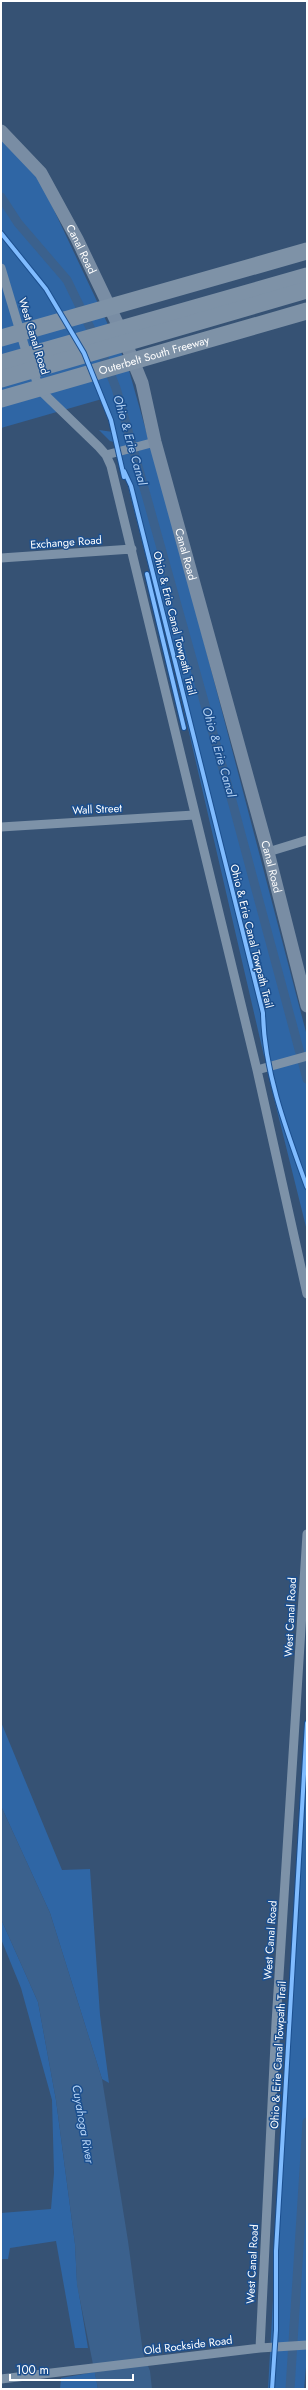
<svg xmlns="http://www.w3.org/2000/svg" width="308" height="2390" viewBox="0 0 308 2390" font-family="Jost,sans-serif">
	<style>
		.green { fill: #2f66a5 }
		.water { fill: #3b618d }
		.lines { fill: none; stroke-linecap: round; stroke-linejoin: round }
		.canal { stroke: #3b618d; stroke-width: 9 }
		.street { stroke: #7d92a8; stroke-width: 9 }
		.secondary { stroke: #798da4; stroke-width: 13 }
		.highway-bridge { stroke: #7e92a7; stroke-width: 17 }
		.cycleway-casing { stroke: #1b4f8f; stroke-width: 6 }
		.cycleway { stroke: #80bcff; stroke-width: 4 }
		.labels { text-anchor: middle; stroke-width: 3; stroke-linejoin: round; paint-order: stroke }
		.street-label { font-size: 11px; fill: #fff; stroke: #1b4f8f }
		.water-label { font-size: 12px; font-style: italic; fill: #b5d3f5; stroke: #1b4f8f }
	</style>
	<rect width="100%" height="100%" fill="#365274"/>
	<!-- green -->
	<path class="green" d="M1 131 28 155 128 367 180 551 307 1036V1231L267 1070 268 1055 264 1056 175 672 117 443 110 441 99 430 113 432 111 420 102 399 1 428Z
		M1 1722 62 1870 90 1869 100 2015 109 2083 102 2079 50 1913 1 1806Z
		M307 1742V2356L304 2389H268L288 2032Z
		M1 1919 38 2002 56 2100 75 2244 77 2282 88 2348H75L56 2241 10 2248 8 2259H1V2213L51 2209 54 2173 52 2100 21 1988 1 1939Z
		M95 2372 98 2389H60L61 2378Z"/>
	<!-- water -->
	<path class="water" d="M1 1806 50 1913 102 2079 128 2241 143 2353 150 2371 152 2389H98L77 2285 75 2244 56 2100 38 2002 1 1919Z"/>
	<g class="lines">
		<!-- canal -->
		<path class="canal" d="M1 197 18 223 67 280 100 348 116 388 234 808 307 1079
			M290 2389 307 2122"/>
		<!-- street -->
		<path class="street" d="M1 268 28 358 40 390 99 447 106 455 111 466 257 1070 307 1294
			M106 455 155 442
			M1 558 132 549
			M1 827 194 815
			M268 852 307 840
			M257 1070 307 1056
			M260 2348 276 2023 307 1534
			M1 2379 260 2348 307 2345"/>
		<!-- secondary -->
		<path class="secondary" id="s1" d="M1 131 41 173 77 239 120 329 142 383 155 442 268 852 307 1006"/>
		<!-- highway-bridge -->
		<g class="highway-bridge">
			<path d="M1 338 307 251"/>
			<path d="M1 363 307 276"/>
			<path d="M1 379 307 290"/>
			<path id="s2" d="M1 399 307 311"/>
		</g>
		<defs>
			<path id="cycleway" d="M1 233 46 289 84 353 111 420 124 477
				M124 471 131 486C176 661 218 837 263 1013 264 1072 287 1132 307 1187
				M147 574 184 728
				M272 2389 276 2330V2251L307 1723"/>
		</defs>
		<!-- cycleway casing -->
		<use href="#cycleway" class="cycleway-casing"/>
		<!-- cycleway -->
		<use href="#cycleway" class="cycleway"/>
	</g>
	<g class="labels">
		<!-- street labels -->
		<g class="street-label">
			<text dy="4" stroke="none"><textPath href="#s1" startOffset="144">Canal Road</textPath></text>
			<text transform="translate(34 336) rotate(73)" y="4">West Canal Road</text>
			<text dy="4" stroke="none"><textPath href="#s2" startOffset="159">Outerbelt South Freeway</textPath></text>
			<text transform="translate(66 542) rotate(-4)" y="4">Exchange Road</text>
			<text dy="4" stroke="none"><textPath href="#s1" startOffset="468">Canal Road</textPath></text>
			<text transform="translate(175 623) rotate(76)" y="4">Ohio &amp; Erie Canal Towpath Trail</text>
			<text transform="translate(97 809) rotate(-3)" y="4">Wall Street</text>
			<text dy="4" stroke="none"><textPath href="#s1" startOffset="792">Canal Road</textPath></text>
			<text transform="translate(252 936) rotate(76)" y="4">Ohio &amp; Erie Canal Towpath Trail</text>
			<text transform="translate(290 1617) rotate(-87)" y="4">West Canal Road</text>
			<text transform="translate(270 1940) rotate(-86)" y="4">West Canal Road</text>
			<text transform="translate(278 2055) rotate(-87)" y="4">Ohio &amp; Erie Canal Towpath Trail</text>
			<text transform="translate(252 2264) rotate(-87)" y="4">West Canal Road</text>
			<text transform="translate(188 2345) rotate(-7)" y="4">Old Rockside Road</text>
		</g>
		<!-- water labels -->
		<g class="water-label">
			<text transform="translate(130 440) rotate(74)" y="4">Ohio &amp; Erie Canal</text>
			<text transform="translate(219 752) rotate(74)" y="4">Ohio &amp; Erie Canal</text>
			<text transform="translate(83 2124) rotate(80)" y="4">Cuyahoga River</text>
		</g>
	</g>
	<!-- border -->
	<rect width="308" height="2390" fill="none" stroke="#ffffff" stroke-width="4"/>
	<!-- scale -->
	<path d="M10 2374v6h123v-6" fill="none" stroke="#ffffff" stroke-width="2"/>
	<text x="16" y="2374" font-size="12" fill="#ffffff" stroke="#1b4f8f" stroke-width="3" paint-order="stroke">100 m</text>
</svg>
